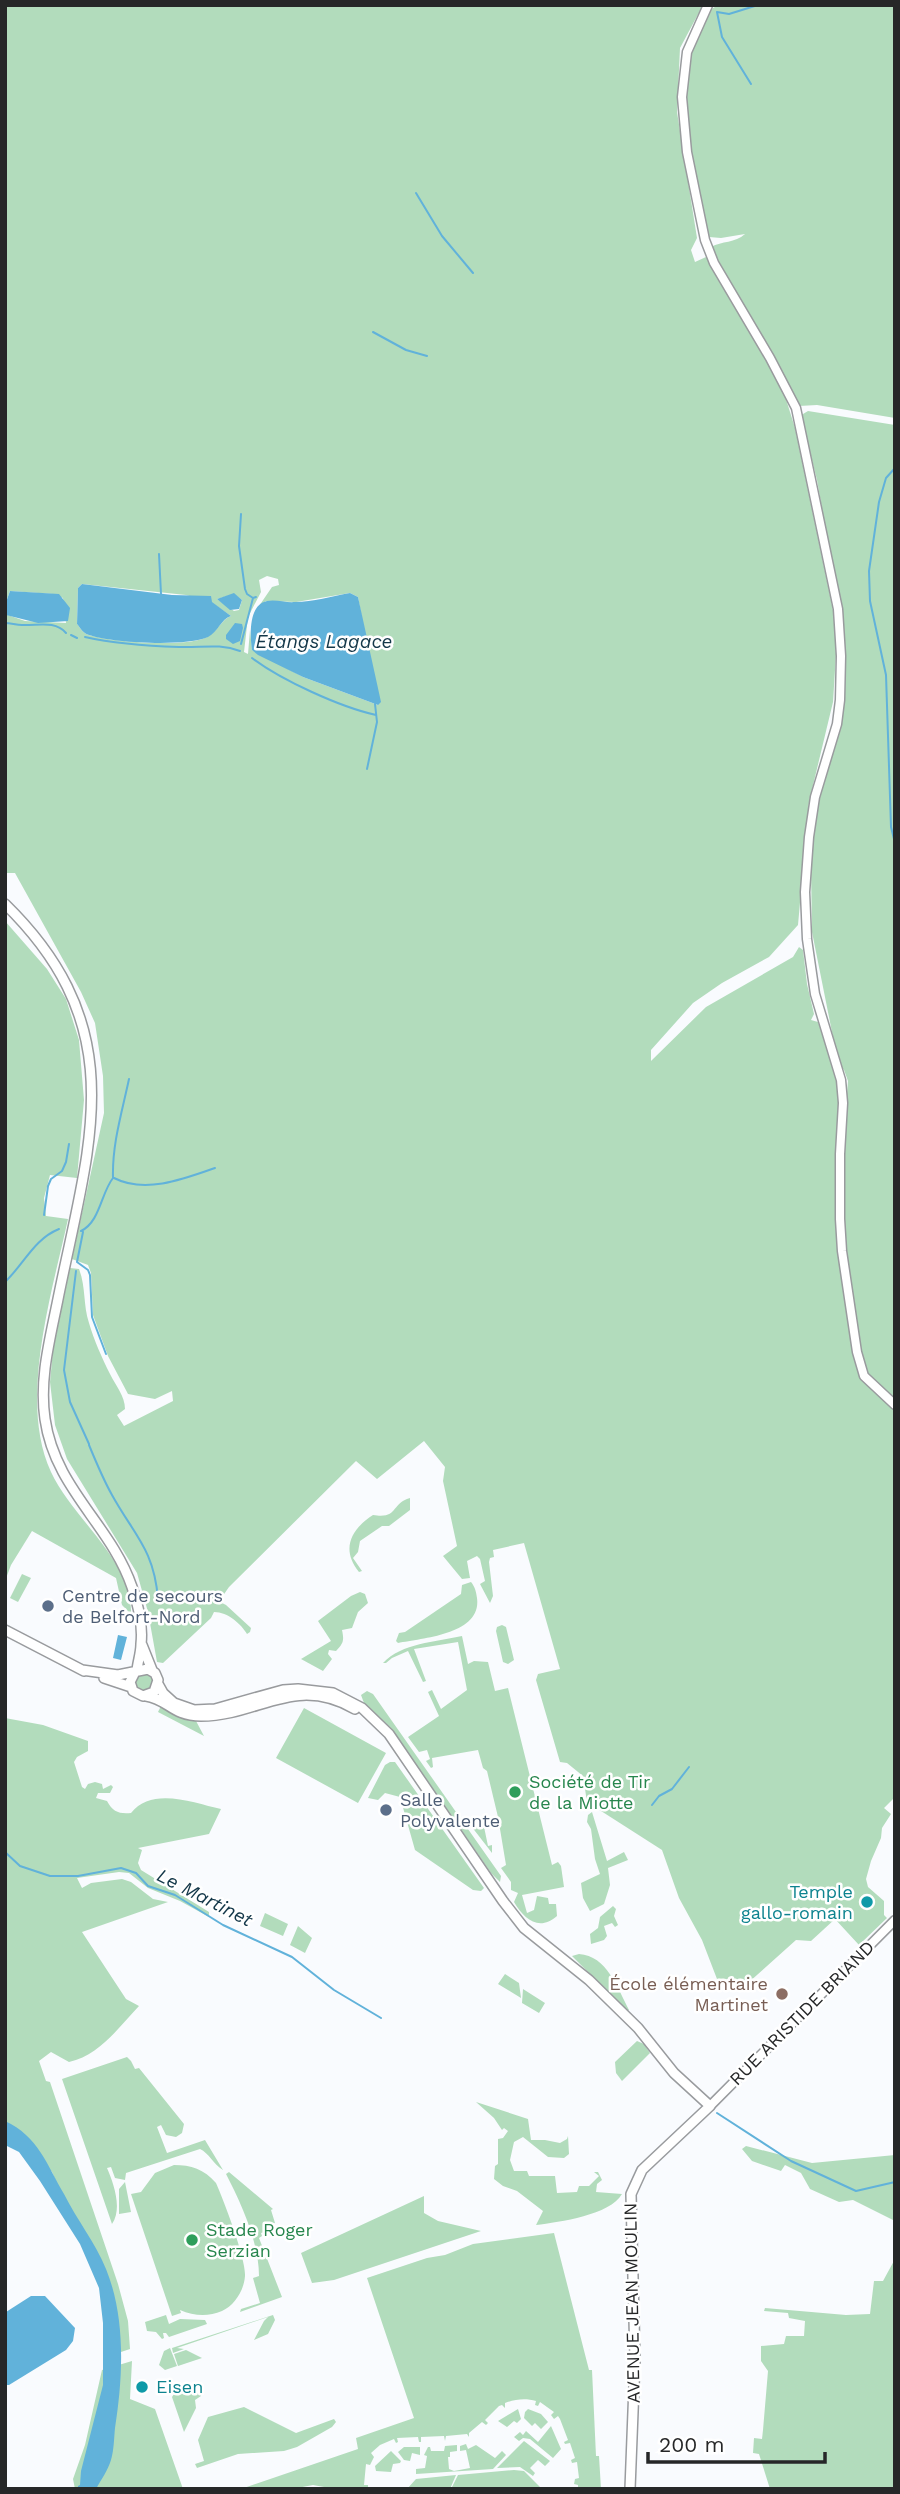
<svg xmlns="http://www.w3.org/2000/svg" width="900" height="2494" viewBox="0 0 900 2494" font-family="'Work Sans',sans-serif">
	<style>
		.green { fill: #b2dcbc; fill-rule: evenodd }
		.water { fill: #61b2da }
		.lines { fill: none; stroke-linecap: round; stroke-linejoin: round }
		.stream { stroke: #61b2da; stroke-width: 2 }
		.tertiary-casing { stroke: #999b9e; stroke-width: 11 }
		.secondary-casing { stroke: #999b9e; stroke-width: 12 }
		.tertiary { stroke: #fff; stroke-width: 8 }
		.secondary { stroke: #fff; stroke-width: 9 }
		.service-dot { fill: #5c6f8a; stroke: #fff; stroke-width: 2.5 }
		.leisure-dot { fill: #2e9e5b; stroke: #fff; stroke-width: 2.5 }
		.culture-dot { fill: #0f9aa8; stroke: #fff; stroke-width: 2.5 }
		.education-dot { fill: #8d6e63; stroke: #fff; stroke-width: 2.5 }
		.labels { text-anchor: middle; stroke-width: 5; stroke-linejoin: round; paint-order: stroke }
		.service-label { font-size: 18px; fill: #4e5e75; stroke: #fff; text-anchor: start }
		.leisure-label { font-size: 18px; fill: #27864d; stroke: #fff; text-anchor: start }
		.culture-label { font-size: 18px; fill: #0d838f; stroke: #fff; text-anchor: end }
		.education-label { font-size: 18px; fill: #785e54; stroke: #fff; text-anchor: end }
		.street-label { font-size: 18px; fill: #262728; stroke: #fff }
		.water-label { font-size: 19px; font-style: italic; fill: #133749; stroke: #fff }
	</style>
	<rect width="100%" height="100%" fill="#f9fbfe"/>
	<!-- green -->
	<path class="green" d="M5 5H703L680 48 677 112 697 238 691 250 695 262 706 257 711 264 773 369 785 396 795 428 834 615 836 654 833 702 809 802 798 925 769 957 722 983 693 1003 651 1050V1061L706 1007 793 957 799 947 803 950 807 984 814 1014 811 1020 818 1022 838 1081 842 1156 848 1081 844 1070 838 1062 812 932 811 869 812 838 819 796 843 706V645L845 640 817 480 802 420 803 414 808 411 895 425V1797L884 1808 891 1814 882 1828 881 1838 871 1861 866 1879 868 1887 884 1901V1915L887 1918 859 1945 835 1919 811 1941 796 1940 748 1983 717 1979 702 1940 679 1898 662 1850 587 1802 583 1776 567 1763 560 1762 536 1680 538 1674 560 1669 524 1543 493 1550 494 1557 490 1558 489 1562 493 1596 490 1603 480 1584 485 1581 480 1559 477 1556 467 1561 470 1578 462 1579 443 1556 457 1546 443 1481 445 1467 424 1441 377 1479 356 1461 229 1587 222 1597V1603L226 1605 251 1628 250 1632 247 1634C241 1624 228 1612 214 1612L211 1618 163 1663 157 1662 148 1612 137 1573 67 1459 55 1425 50 1382 53 1350 70 1268 79 1269C86 1287 83 1305 89 1323 94 1340 102 1358 110 1374 116 1386 125 1396 125 1409L117 1415 124 1426 173 1401 172 1391 155 1399 128 1394 108 1356 93 1315 91 1273 88 1265 72 1259 104 1113 103 1076 95 1023 81 992 15 873H5V614L25 621 66 623 63 598 53 594 10 591 5 605ZM267 576 278 579 279 585 272 587 259 606 266 601 296 602 350 593 358 597 378 705 303 677 252 650 250 630 248 654 244 652 248 617 261 592 259 580ZM82 584 186 595 211 602 231 616C222 619 217 632 207 637 188 648 111 642 89 635 83 633 81 629 77 624L78 588ZM234 594 242 600 239 610 234 611 217 599Z
		M719 5H895V418L817 405 799 406 711 247C722 241 735 243 745 234L721 238 709 237C697 180 678 118 690 60 693 43 702 26 709 10Z
		M5 921 47 969 66 999 79 1040 84 1100 77 1178 50 1175 44 1198 46 1216 68 1219C52 1293 18 1401 51 1472 72 1518 133 1561 131 1614L122 1605 116 1578 32 1531 11 1565 5 1581Z
		M410 1498V1510L389 1526H382L360 1541 358 1552 353 1558 362 1571 359 1572C341 1550 350 1530 373 1515 399 1519 390 1504 410 1498Z
		M22 1574 31 1578 18 1602 10 1598Z
		M471 1582C475 1587 476 1591 477 1598 482 1634 424 1638 398 1643L396 1641 399 1633 405 1632 461 1594 462 1585Z
		M360 1592 365 1594 368 1603 358 1612 352 1628 342 1630C344 1640 344 1643 336 1651L329 1650 328 1654 332 1659 323 1671 301 1659 331 1641 318 1621 351 1596Z
		M502 1625 506 1627 514 1660 508 1664 503 1662 496 1631 497 1627Z
		M462 1636 468 1664 474 1661 488 1662 495 1691 508 1688 552 1865 558 1862 561 1866 564 1887 522 1895 527 1913 534 1910 537 1896 548 1898 549 1904H556L557 1916C539 1932 524 1919 514 1902L518 1893 511 1890V1882L501 1868 506 1865 498 1817 487 1771 483 1768 478 1750 432 1758 433 1767 431 1768 426 1761 430 1759 427 1750 419 1752 408 1737 439 1716 428 1692 432 1690 441 1709 467 1690 458 1642 414 1649 426 1681 423 1682 408 1651 392 1658 386 1663H383C402 1643 435 1642 462 1636Z
		M149 1673 154 1679 152 1689 146 1693 136 1690 133 1680 136 1674Z
		M367 1691 373 1694 501 1876 500 1882 491 1873 391 1728 364 1703 361 1695Z
		M162 1704 196 1721 204 1736 158 1712Z
		M304 1708 386 1753 358 1803 276 1758Z
		M5 1718 43 1725 88 1741V1751L77 1757 74 1762 82 1787 85 1789 88 1784 95 1782 102 1784 103 1789 111 1785 113 1787 110 1793H98L96 1798 107 1801C113 1812 119 1814 131 1813 152 1786 194 1803 221 1809L209 1834 138 1848 142 1850 138 1863 141 1870 209 1912V1917L180 1901 148 1888 129 1873 119 1872 77 1878 82 1888 91 1883 122 1879 131 1882 153 1899 168 1902 82 1932 126 1999 139 2006C118 2028 100 2055 69 2062L51 2052 39 2061 46 2081 50 2082 118 2284 128 2321 130 2349 118 2353V2326L52 2172 5 2122Z
		M390 1762H395L484 1888 481 1891 473 1890 415 1850 400 1797 385 1793 378 1800 368 1798 385 1765Z
		M592 1812 607 1861 624 1852 628 1860 608 1868 610 1885 604 1904 590 1911 583 1898 581 1883 600 1874 595 1859 591 1829 587 1822 588 1815Z
		M486 1815 487 1821 483 1822 488 1846 492 1845V1853L468 1822 479 1821Z
		M613 1906 616 1909 614 1916 618 1925 615 1927 612 1923 604 1926 607 1936 604 1940 591 1944 590 1934 598 1928 600 1917Z
		M265 1913 288 1924 283 1936 260 1926Z
		M298 1926 312 1938 305 1953 290 1945Z
		M579 1954C607 1956 617 1987 629 2010L627 2011 572 1956Z
		M505 1974 519 1983 521 1998 498 1984Z
		M523 1989 545 2003 539 2013 522 2003Z
		M637 2041 644 2044 650 2053 622 2081 616 2073 615 2062Z
		M127 2057 131 2061 135 2069 139 2068 184 2124 182 2133 176 2137 166 2135 161 2125 157 2127 167 2153 205 2140 223 2170C213 2164 209 2153 200 2149L126 2173 125 2180 115 2178 111 2167 107 2168C113 2182 123 2208 112 2224L62 2079Z
		M476 2102 528 2119 531 2140H545L560 2143 567 2139 568 2136 569 2154 564 2158 548 2157 523 2137 514 2142 510 2160 514 2171H527L529 2176H555L557 2193 577 2192 579 2186H589L599 2176 594 2172H598L602 2180 597 2184 596 2192 622 2194C610 2215 560 2222 536 2225L543 2211 517 2191 503 2186 494 2179 495 2166 498 2164V2139L503 2138 508 2131 504 2128 502 2130 494 2118Z
		M746 2146 812 2163 895 2155V2221L853 2200 839 2202 810 2189 801 2173 785 2165 781 2171 752 2161 742 2149Z
		M174 2165C191 2165 204 2169 216 2183 224 2201 246 2259 245 2276 244 2290 235 2305 222 2311 208 2317 194 2316 180 2310L181 2313 172 2316 131 2194 141 2192 155 2173Z
		M229 2172 273 2209 271 2210 275 2223 272 2224 274 2229 261 2233 262 2236 259 2238 282 2297 240 2312 241 2309 260 2303 253 2278 259 2276C259 2242 241 2203 226 2174Z
		M125 2182 131 2212 119 2214V2189Z
		M424 2196V2213L438 2221 481 2231 334 2280 312 2283 301 2253Z
		M554 2233 589 2370H592L596 2456H599L601 2489H578V2485L574 2484 575 2479 579 2478 577 2462 572 2463 571 2460 575 2458 570 2443 565 2444 564 2442 568 2440 560 2419 558 2416 554 2419 551 2415 554 2412 540 2402 538 2406 535 2405 536 2401C526 2398 515 2399 505 2403V2408L502 2405 499 2406 485 2420 488 2423 486 2425 482 2422 469 2433V2437L467 2434 446 2436 445 2441 444 2436 421 2437V2442H419L418 2437 397 2438 398 2442 396 2443 394 2439 380 2445 371 2453 374 2457 370 2465 366 2464 364 2485H368V2487L364 2489H335L313 2485 292 2489H241L358 2449 356 2438 414 2418 367 2278 427 2258 445 2255 473 2244Z
		M895 2259V2489H770L759 2454 753 2453 754 2438 762 2439 763 2430 768 2371 761 2361V2346L784 2344 786 2336H804L805 2321 789 2318 788 2313 764 2311 765 2308 846 2315 870 2314 874 2281H883Z
		M166 2315 169 2324 180 2319 205 2320 207 2324 169 2337 166 2333H163L164 2338 162 2339 156 2332 147 2331 145 2322Z
		M273 2315 275 2320 268 2334 254 2340 264 2321 268 2317 177 2348 184 2349 173 2353 172 2348Z
		M170 2348 177 2366 165 2370 159 2365 164 2351Z
		M186 2350 202 2358 178 2366 174 2354Z
		M132 2361 130 2399 155 2409 183 2489H75L73 2479 85 2445 102 2370Z
		M193 2387 202 2391 201 2396 195 2400 196 2408 184 2432 172 2397 174 2394Z
		M244 2407 296 2433 334 2419 336 2422 332 2427 297 2447 284 2451 238 2454 197 2468 195 2464 204 2461 198 2440 208 2417Z
		M518 2409 521 2419 517 2423 514 2421 507 2427 498 2421Z
		M528 2409 541 2414 548 2422 541 2429 535 2423 532 2426 524 2418 525 2412Z
		M551 2426 561 2449 553 2458 530 2439 523 2438 519 2441 514 2437 520 2432 523 2435 526 2431 538 2442Z
		M524 2441 550 2461 545 2466 538 2460 530 2468 535 2473 533 2476 520 2467 497 2468Z
		M466 2444 468 2449 476 2445 495 2458 502 2451 506 2455 493 2469 416 2474V2469L425 2468 427 2456 424 2455 428 2447H430L431 2451H444L445 2446 457 2445V2451L450 2452V2457H448L449 2469 454 2471 470 2468 466 2450 460 2451V2446Z
		M404 2447H420V2455L412 2453 410 2461 404 2460 398 2452Z
		M391 2451 401 2461 400 2463 393 2464 391 2472 376 2471 375 2466Z
		M514 2470 524 2471 542 2489H451L458 2475Z
		M456 2475 450 2489H407L416 2479Z"/>
	<!-- water -->
	<path class="water" d="M82 584 172 595 211 596 212 602 231 616C221 619 218 632 208 637 185 647 113 643 89 635 83 633 81 629 77 624L78 588Z
		M10 591 59 594 70 608 68 621 38 623 6 615 5 605Z
		M234 593 242 600 239 609 230 610 217 599Z
		M350 593 358 597 381 702 378 705 303 677 258 655 252 650C250 636 248 605 267 601 276 599 286 603 295 602 313 602 332 596 350 593Z
		M235 623 242 624 243 628 240 641 233 644 226 639V635Z
		M118 1635 127 1637 121 1660 113 1658Z
		M5 2121C38 2136 47 2165 64 2194 77 2220 95 2242 106 2269 126 2318 123 2377 115 2428 114 2438 114 2450 111 2460 108 2470 101 2480 96 2489H78V2486L80 2485 81 2471 103 2385V2323L99 2288 80 2244 40 2181 19 2152 5 2145Z
		M31 2296H45L75 2328 73 2341 66 2350 9 2385H5L6 2312Z"/>
	<g class="lines">
		<!-- stream -->
		<path class="stream" d="M751 84 722 37 717 12 729 14 758 5
			M416 193 442 236 473 273
			M373 332 406 350 427 356
			M895 468 886 478 879 502 869 571 870 601 886 675 891 827 895 843
			M241 514 239 546 245 589 247 594 253 598
			M159 554 161 594
			M5 623C11 623 16 625 22 625 37 626 55 620 66 633
			M71 635 77 638
			M85 637C116 644 147 646 179 647 201 648 219 643 240 651
			M241 644 253 598 256 597
			M252 658C281 680 340 707 376 715
			M367 769 377 722 375 704
			M114 1178C145 1194 184 1179 215 1168
			M44 1215 48 1186 51 1179 62 1171 66 1162 69 1144
			M81 1231C100 1222 101 1193 113 1178 112 1144 122 1112 129 1079
			M83 1232 77 1262 88 1270 90 1275 92 1317 106 1354
			M76 1271 64 1370 70 1402 89 1444
			M5 1282C24 1264 34 1239 59 1229
			M89 1445C96 1462 103 1479 112 1495 134 1535 154 1549 158 1599
			M652 1805 659 1796 672 1789 689 1767
			M5 1852 20 1866 50 1876H78L121 1868 136 1873 148 1886 175 1895 223 1925 292 1957 334 1990 381 2018
			M717 2113 791 2161 856 2191 895 2182"/>
		<defs>
			<path id="tertiary" d="M708 5 687 52 682 97 687 152 705 240 714 263 770 358 796 408 838 609 841 656 840 700 837 724 815 797 809 837 805 892 807 939 815 994 841 1080 843 1103 840 1154V1219L842 1251 857 1352 864 1376 895 1405
				M710 2106 895 1920"/>
			<path id="secondary" d="M5 904C134 1030 89 1144 58 1299 50 1339 39 1379 45 1419 55 1489 111 1525 132 1587 138 1604 143 1626 141 1644 141 1653 138 1661 137 1670
				M5 1630 84 1671
				M142 1645 152 1670
				M82 1670 118 1675 148 1669 155 1673 158 1680 154 1692 143 1696 133 1691 130 1682 135 1672
				M104 1678 131 1687
				M158 1684 163 1693 174 1703 194 1710 215 1709 283 1690 298 1689 333 1693 362 1708 389 1734 503 1901 524 1928 589 1980 638 2028 674 2073 710 2106 642 2170 631 2194 635 2360 630 2489
				M146 1696C168 1699 172 1716 201 1716 259 1716 294 1674 355 1709"/>
		</defs>
		<!-- tertiary casing -->
		<use href="#tertiary" class="tertiary-casing"/>
		<!-- secondary casing -->
		<use href="#secondary" class="secondary-casing"/>
		<!-- tertiary -->
		<use href="#tertiary" class="tertiary"/>
		<!-- secondary -->
		<use href="#secondary" class="secondary"/>
	</g>
	<!-- markers -->
	<g class="service-dot">
		<circle cx="48" cy="1606" r="7"/>
		<circle cx="386" cy="1810" r="7"/>
	</g>
	<g class="leisure-dot">
		<circle cx="515" cy="1792" r="7"/>
		<circle cx="192" cy="2240" r="7"/>
	</g>
	<g class="culture-dot">
		<circle cx="867" cy="1902" r="7"/>
		<circle cx="142" cy="2387" r="7"/>
	</g>
	<circle class="education-dot" cx="782" cy="1994" r="7"/>
	<g class="labels">
		<!-- service labels -->
		<g class="service-label">
			<text x="62" y="1602">Centre de secours<tspan x="62" dy="21">de Belfort-Nord</tspan></text>
			<text x="400" y="1806">Salle<tspan x="400" dy="21">Polyvalente</tspan></text>
		</g>
		<!-- leisure labels -->
		<g class="leisure-label">
			<text x="529" y="1788">Société de Tir<tspan x="529" dy="21">de la Miotte</tspan></text>
			<text x="206" y="2236">Stade Roger<tspan x="206" dy="21">Serzian</tspan></text>
		</g>
		<!-- culture labels -->
		<g class="culture-label">
			<text x="853" y="1898">Temple<tspan x="853" dy="21">gallo-romain</tspan></text>
			<text x="156" y="2393" text-anchor="start">Eisen</text>
		</g>
		<!-- education labels -->
		<g class="education-label">
			<text x="768" y="1990">École élémentaire<tspan x="768" dy="21">Martinet</tspan></text>
		</g>
		<!-- street labels -->
		<g class="street-label">
			<text transform="translate(802 2013) rotate(-45)" y="6">RUE ARISTIDE BRIAND</text>
			<text transform="translate(632 2303) rotate(-91)" y="6">AVENUE JEAN MOULIN</text>
		</g>
		<!-- water labels -->
		<g class="water-label">
			<text x="324" y="648">Étangs Lagace</text>
			<text transform="translate(205 1897) rotate(27)" y="7">Le Martinet</text>
		</g>
	</g>
	<!-- border -->
	<rect width="900" height="2494" fill="none" stroke="#262728" stroke-width="14"/>
	<!-- scale -->
	<path d="M648 2452v10h177v-10" fill="none" stroke="#262728" stroke-width="3.5"/>
	<text x="659" y="2452" font-size="21" fill="#262728" stroke="#ffffff" stroke-width="5" paint-order="stroke">200 m</text>
</svg>
